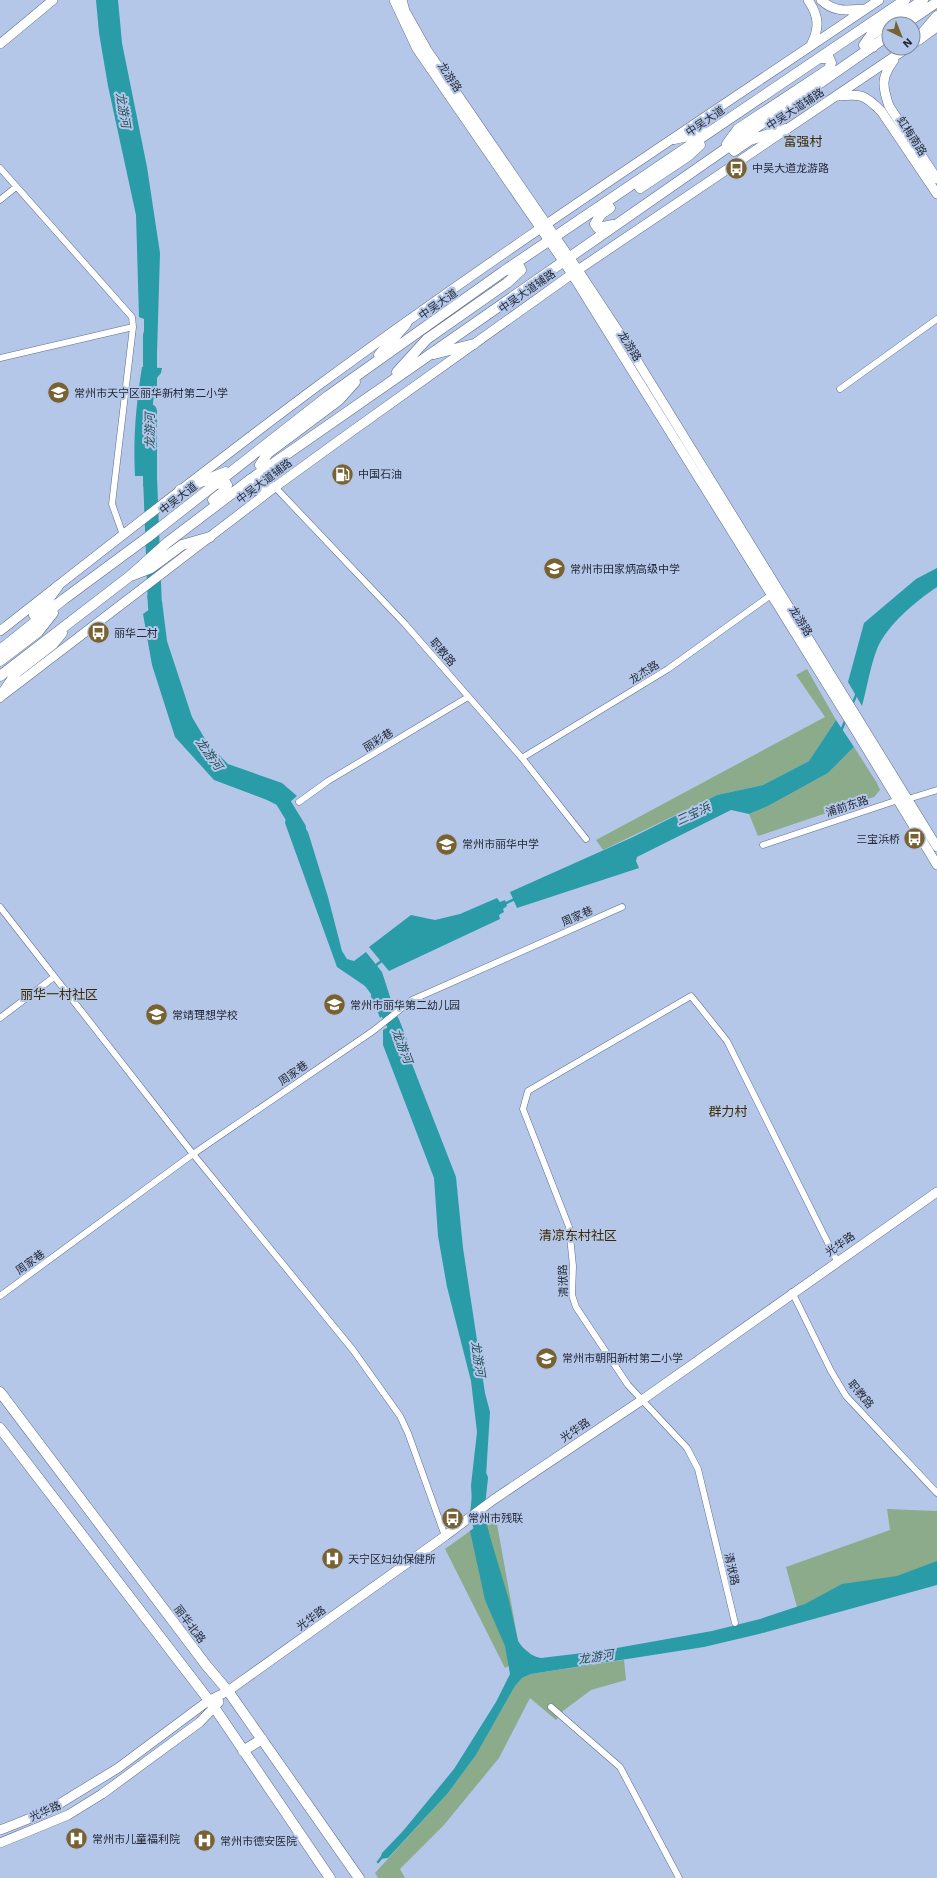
<svg xmlns="http://www.w3.org/2000/svg" width="937" height="1878" viewBox="0 0 937 1878" font-family="'Work Sans','Noto Sans SC',sans-serif">
	<style>
		.green { fill: #8bab8a }
		.water { fill: #299ca7 }
		.lines { fill: none; stroke-linecap: round; stroke-linejoin: round }
		.stream { stroke: #299ca7; stroke-width: 2.5 }
		.river { stroke: #299ca7; stroke-width: 14 }
		.street-casing { stroke: #5e6d8b; stroke-width: 7 }
		.secondary-casing { stroke: #5e6d8b; stroke-width: 10 }
		.primary-casing { stroke: #5e6d8b; stroke-width: 11 }
		.street { stroke: #fff; stroke-width: 6 }
		.secondary { stroke: #fff; stroke-width: 9 }
		.primary { stroke: #fff; stroke-width: 10 }
		.labels { text-anchor: middle; stroke-width: 4; stroke-linejoin: round; paint-order: stroke }
		.street-label { font-size: 11px; fill: #232936; stroke: #b5c7e9 }
		.poi-label { font-size: 11px; fill: #232936; stroke: #b5c7e9; text-anchor: start }
		.water-label { font-size: 12px; font-style: italic; fill: #215055; stroke: #b5c7e9 }
		.quarter-label { font-size: 13px; fill: #3b2a01; stroke: #b5c7e9 }
	</style>
	<rect width="100%" height="100%" fill="#b5c7e9"/>
	<!-- green -->
	<path class="green" d="M807 669 836 720 809 761 763 785 717 795 603 850 596 840 825 717 796 675Z
		M854 747 877 783 880 790 874 797 758 836 749 814 768 806 828 773Z
		M887 1509 937 1511V1575L797 1607 786 1567 890 1530Z
		M495 1513 518 1641 522 1647 530 1653 505 1668 445 1549Z
		M624 1660 626 1680 591 1690 563 1711 556 1720 530 1698 499 1758 444 1825 400 1869 405 1878H378L375 1873 448 1793 476 1755 515 1686 522 1678 531 1674Z"/>
	<!-- water -->
	<path class="water" d="M96 0H118L122 43 147 167 160 253 157 354 144 353V319L139 317 136 215 108 86 99 33Z
		M142 367 162 368 161 373 156 379 147 451 154 464 152 480 143 487 144 476H135C133 439 136 404 142 367Z
		M937 568V587C916 601 887 625 877 649 870 667 867 688 862 706L848 682 864 623 916 579Z
		M157 588V601H162L167 641 192 717 208 744 228 764 282 783 297 796 283 808 267 800 214 780 175 737 152 665 143 614 150 609 147 596Z
		M836 720 854 747 828 773 768 806 749 814 731 810 637 857 636 861 639 868 517 908 510 892 633 837 717 795 763 785 809 761Z
		M294 810 308 832 328 897 342 951 347 959 354 961 366 952 382 972 393 1006 380 1018 371 994 365 986 337 967 285 823 287 814Z
		M497 898 500 902 505 900 507 906 503 909 504 912 499 915 500 919 389 971 369 947 411 915 435 920 460 914Z
		M396 1023 456 1177 463 1248 485 1393 490 1412 485 1492 472 1503 471 1485 477 1432 471 1381 447 1287 438 1236 434 1178 383 1045V1030Z
		M485 1520 509 1600 518 1641C523 1649 532 1657 541 1658L600 1651 712 1631 760 1619 805 1604 842 1584 897 1576 937 1561V1585L759 1634 704 1647 531 1674 522 1678 515 1686 476 1755 448 1793 388 1858 380 1859 382 1853 403 1831 454 1769 496 1702 510 1674 505 1646 485 1600 470 1531Z"/>
	<g class="lines">
		<!-- stream -->
		<path class="stream" d="M852 705 857 693
			M841 731 846 719
			M504 904 515 899
			M375 966 384 959
			M378 1862 382 1857"/>
		<!-- river -->
		<path class="river" d="M150 335V386
			M150 411V477L155 608
			M272 793 280 797 299 828
			M378 995 393 1023 400 1041
			M481 1478 477 1514 484 1542"/>
		<defs>
			<path id="street" d="M0 168 132 317 133 327 112 504 123 535
				M0 200 16 187
				M0 358 133 327
				M840 389 937 319
				M275 487 405 624 522 758 586 839
				M522 758 668 669 771 595
				M299 802 328 781 468 697
				M763 845 898 800 908 799 937 790
				M0 907 193 1154 353 1350 400 1416 408 1433 445 1536
				M0 1018 54 977
				M792 1292 831 1371 846 1396 937 1493
				M0 1296 193 1154 373 1031 412 1000 622 907
				M735 1623 698 1469 687 1448 628 1385 576 1307 572 1295 573 1266 569 1227 523 1109 528 1091 691 996 727 1041 837 1261
				M551 1707 620 1767 679 1878"/>
			<path id="secondary" d="M394 0 417 49 572 274 856 731 937 865
				M402 0 405 11 427 50 578 270 628 346 937 847
				M808 0C819 16 820 28 811 45
				M821 0C835 13 847 10 865 9
				M919 40 937 27
				M0 44 53 0
				M894 60C881 77 882 86 889 106L937 179
				M838 96C861 94 864 94 881 111L937 194
				M0 631C106 548 211 465 319 385 501 251 691 127 879 0
				M3 695 275 487 348 434 572 274 907 48
				M0 1830 46 1812 118 1768 208 1701 228 1691 445 1536 493 1500 642 1400 937 1192
				M0 1843 68 1815 102 1794 200 1722 219 1702"/>
			<path id="primary" d="M905 24 937 2
				M914 43 937 16
				M873 47H866L864 45 871 35 923 0
				M674 139 706 132
				M727 144 738 129 829 69 831 63 829 58H820
				M734 151 750 140 786 129
				M640 188 688 156 700 145
				M610 208 601 214 595 224 598 228 613 225
				M434 354 474 344
				M379 355 406 324
				M397 372 427 339 507 283 521 270 519 266 509 270
				M272 465 262 467 260 465 268 453 339 400 355 382
				M180 490 226 472
				M235 493 275 487
				M213 500 223 492 227 485 225 482 216 484
				M133 575 151 568 182 545 210 537
				M34 615 40 611 58 586
				M0 650 64 599 148 537 328 396 504 271 905 0
				M0 661 38 632 53 613
				M0 676 130 576 168 542 251 479 889 35
				M0 697 17 672 53 644 62 633
				M0 1392 206 1665 228 1691 359 1878
				M0 1428 214 1707 330 1878
				M243 1751 262 1739"/>
		</defs>
		<!-- street casing -->
		<use href="#street" class="street-casing"/>
		<!-- secondary casing -->
		<use href="#secondary" class="secondary-casing"/>
		<!-- primary casing -->
		<use href="#primary" class="primary-casing"/>
		<!-- street -->
		<use href="#street" class="street"/>
		<!-- secondary -->
		<use href="#secondary" class="secondary"/>
		<!-- primary -->
		<use href="#primary" class="primary"/>
	</g>
	<!-- icons -->
	<defs>
		<symbol id="bus-disc" viewBox="-11 -11 22 22"><circle r="9.5" fill="#796232" stroke="#b5c7e9"/><path d="M-5-6H5V4H4V6H2V4H-2V6H-4V4H-5ZM-3.5-4V0h7V-4ZM-3.5 1.2v1.5H-2V1.2ZM2 1.2v1.5H3.5V1.2Z" fill="#fff"/></symbol>
		<symbol id="school-disc" viewBox="-11 -11 22 22"><circle r="9.5" fill="#796232" stroke="#b5c7e9"/><path d="M0-5L7-2L0 1L-7-2ZM-4 1L0 2.5L4 1V4Q0 6-4 4Z" fill="#fff"/></symbol>
		<symbol id="fuel-disc" viewBox="-11 -11 22 22"><circle r="9.5" fill="#796232" stroke="#b5c7e9"/><path d="M-5.5-6h7V0h2V4h1.3V-2.5L3-4.5l.8-.8L6-3V5H2.5V1h-1V6h-7ZM-4.2-4.7v3.2H.2V-4.7Z" fill="#fff"/></symbol>
		<symbol id="hospital-disc" viewBox="-11 -11 22 22"><circle r="9.5" fill="#796232" stroke="#b5c7e9"/><path d="M-5-5h3v3.5h4V-5h3V5h-3V1.5h-4V5h-3Z" fill="#fff"/></symbol>
	</defs>
	<g fill-rule="evenodd">
		<use href="#bus-disc" x="724" y="156" width="25" height="25"/>
		<use href="#school-disc" x="46" y="380" width="25" height="25"/>
		<use href="#fuel-disc" x="330" y="462" width="25" height="25"/>
		<use href="#school-disc" x="542" y="556" width="25" height="25"/>
		<use href="#bus-disc" x="86" y="620" width="25" height="25"/>
		<use href="#bus-disc" x="902" y="826" width="25" height="25"/>
		<use href="#school-disc" x="434" y="832" width="25" height="25"/>
		<use href="#school-disc" x="322" y="992" width="25" height="25"/>
		<use href="#school-disc" x="144" y="1002" width="25" height="25"/>
		<use href="#school-disc" x="534" y="1346" width="25" height="25"/>
		<use href="#bus-disc" x="440" y="1506" width="25" height="25"/>
		<use href="#hospital-disc" x="320" y="1546" width="25" height="25"/>
		<use href="#hospital-disc" x="64" y="1826" width="25" height="25"/>
		<use href="#hospital-disc" x="192" y="1828" width="25" height="25"/>
	</g>
	<g class="labels">
		<!-- street labels -->
		<g class="street-label">
			<text transform="translate(450 77) rotate(56)" y="4">龙游路</text>
			<text transform="translate(795 109) rotate(-33)" y="4">中吴大道辅路</text>
			<text transform="translate(705 121) rotate(-34)" y="4">中吴大道</text>
			<text transform="translate(912 136) rotate(57)" y="4">虹梅南路</text>
			<text transform="translate(527 291) rotate(-35)" y="4">中吴大道辅路</text>
			<text transform="translate(438 304) rotate(-35)" y="4">中吴大道</text>
			<text transform="translate(630 346) rotate(58)" y="4">龙游路</text>
			<text transform="translate(264 481) rotate(-37)" y="4">中吴大道辅路</text>
			<text transform="translate(178 498) rotate(-38)" y="4">中吴大道</text>
			<text transform="translate(801 621) rotate(58)" y="4">龙游路</text>
			<text transform="translate(443 652) rotate(49)" y="4">职教路</text>
			<text transform="translate(644 672) rotate(-32)" y="4">龙杰路</text>
			<text transform="translate(378 740) rotate(-31)" y="4">丽彩巷</text>
			<text transform="translate(847 806) rotate(-18)" y="4">浦前东路</text>
			<text transform="translate(577 916) rotate(-24)" y="4">周家巷</text>
			<text transform="translate(293 1073) rotate(-35)" y="4">周家巷</text>
			<text transform="translate(840 1244) rotate(-35)" y="4">光华路</text>
			<text transform="translate(30 1262) rotate(-36)" y="4">周家巷</text>
			<text transform="translate(563 1281) rotate(-92)" y="4">清洑路</text>
			<text transform="translate(861 1394) rotate(50)" y="4">职教路</text>
			<text transform="translate(575 1430) rotate(-34)" y="4">光华路</text>
			<text transform="translate(732 1569) rotate(77)" y="4">清洑路</text>
			<text transform="translate(311 1618) rotate(-36)" y="4">光华路</text>
			<text transform="translate(190 1624) rotate(53)" y="4">丽华北路</text>
			<text transform="translate(45 1811) rotate(-24)" y="4">光华路</text>
		</g>
		<!-- poi labels -->
		<g class="poi-label">
			<text x="752" y="172">中吴大道龙游路</text>
			<text x="74" y="397">常州市天宁区丽华新村第二小学</text>
			<text x="358" y="478">中国石油</text>
			<text x="570" y="573">常州市田家炳高级中学</text>
			<text x="114" y="637">丽华二村</text>
			<text x="900" y="843" text-anchor="end">三宝浜桥</text>
			<text x="462" y="848">常州市丽华中学</text>
			<text x="350" y="1009">常州市丽华第二幼儿园</text>
			<text x="172" y="1019">常靖理想学校</text>
			<text x="562" y="1362">常州市朝阳新村第二小学</text>
			<text x="468" y="1522">常州市残联</text>
			<text x="348" y="1563">天宁区妇幼保健所</text>
			<text x="92" y="1843">常州市儿童福利院</text>
			<text x="220" y="1845">常州市德安医院</text>
		</g>
		<!-- water labels -->
		<g class="water-label">
			<text transform="translate(123 110) rotate(80)" y="4">龙游河</text>
			<text transform="translate(150 431) rotate(-90)" y="4">龙游河</text>
			<text transform="translate(209 754) rotate(54)" y="4">龙游河</text>
			<text transform="translate(693 814) rotate(-25)" y="4">三宝浜</text>
			<text transform="translate(402 1046) rotate(69)" y="4">龙游河</text>
			<text transform="translate(478 1359) rotate(81)" y="4">龙游河</text>
			<text transform="translate(596 1657) rotate(-9)" y="4">龙游河</text>
		</g>
		<!-- quarter labels -->
		<g class="quarter-label">
			<text x="803" y="146">富强村</text>
			<text x="59" y="999">丽华一村社区</text>
			<text x="728" y="1116">群力村</text>
			<text x="578" y="1240">清凉东村社区</text>
		</g>
	</g>
	<!-- north arrow -->
	<g transform="translate(901 36) rotate(137)"><circle r="19" fill="#b5c7e9" stroke="#7b88a1"/>
	<path d="M0-3L7 15L0 10L-7 15Z" fill="#796232"/>
	<text y="-6" font-size="11" font-weight="bold" text-anchor="middle" fill="#232936">N</text>
	</g>
</svg>
